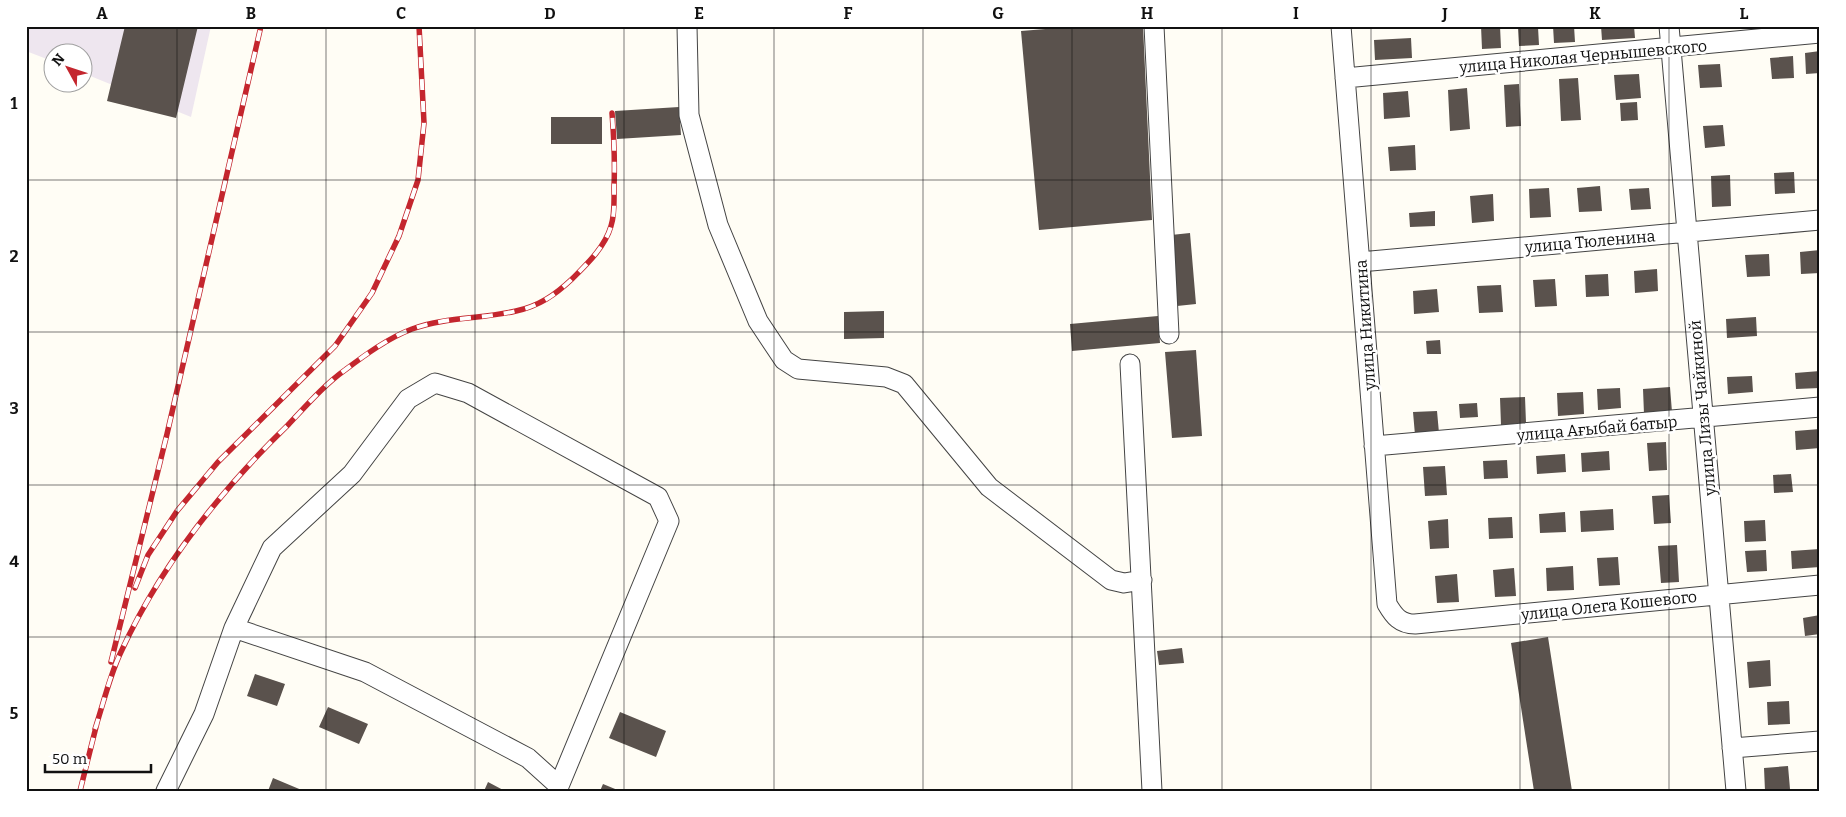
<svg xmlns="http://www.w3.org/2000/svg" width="1846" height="817" viewBox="0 0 1846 817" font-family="Bitter,serif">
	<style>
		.industrial { fill: #eee6ef }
		.building { fill: #5a524d }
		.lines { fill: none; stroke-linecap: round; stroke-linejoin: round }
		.minor-casing { stroke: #444; stroke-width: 21 }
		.minor { stroke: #fff; stroke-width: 19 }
		.rail-casing { stroke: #c4262e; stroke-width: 5.5 }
		.rail { stroke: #fff; stroke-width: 4; stroke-dasharray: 11; stroke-linecap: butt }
		.grid { fill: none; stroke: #111; stroke-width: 1; stroke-opacity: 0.55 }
		.labels { text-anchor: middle; stroke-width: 5; stroke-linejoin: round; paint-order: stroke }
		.street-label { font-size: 16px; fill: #111; stroke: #fff }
		.neatline { fill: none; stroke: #111; stroke-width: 2 }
		.grid-label { font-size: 16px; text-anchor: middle; font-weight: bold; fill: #111 }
	</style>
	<rect width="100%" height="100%" fill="#fffdf5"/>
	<!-- industrial -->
	<path class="industrial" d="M26 26H211L191 117 83 73 82 52H52V61L26 51Z"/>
	<!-- building -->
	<path class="building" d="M125 26H198L176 118 107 101Z
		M1082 26H1143L1152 220 1039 230 1021 31Z
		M1481 26H1500L1501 48 1482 49Z
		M1553 26H1574L1575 42 1554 43Z
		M1601 26H1634L1635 38 1602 40Z
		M1538 27 1539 45 1519 46 1518 28Z
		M1411 38 1412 58 1375 60 1374 40Z
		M1820 51V73L1806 74 1805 53Z
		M1793 56 1794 78 1772 79 1770 58Z
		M1720 64 1722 87 1700 88 1698 65Z
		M1639 74 1641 98 1616 100 1614 75Z
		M1578 78 1581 120 1561 121 1559 79Z
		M1519 84 1521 126 1506 127 1504 85Z
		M1467 88 1470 129 1450 131 1448 90Z
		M1408 91 1410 117 1384 119 1383 93Z
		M1637 102 1638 120 1621 121 1620 103Z
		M679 107 681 135 617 139 615 111Z
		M551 117H602V144H551Z
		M1723 125 1725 146 1705 148 1703 126Z
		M1415 145 1416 170 1390 171 1388 147Z
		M1794 172 1795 193 1775 194 1774 173Z
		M1730 175 1731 206 1712 207 1711 176Z
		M1600 186 1602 211 1579 212 1577 188Z
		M1549 188 1551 217 1530 218 1529 189Z
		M1649 188 1651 209 1631 210 1629 189Z
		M1493 194 1494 221 1472 223 1470 196Z
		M1435 211V226L1410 227 1409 213Z
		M1190 233 1196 304 1177 306 1171 235Z
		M1820 250V273L1801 274 1800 252Z
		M1769 254 1770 276 1747 277 1745 255Z
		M1657 269 1658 291 1635 293 1634 271Z
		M1608 274 1609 296 1586 297 1585 275Z
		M1555 279 1557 306 1535 307 1533 280Z
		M1501 285 1503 312 1479 313 1477 286Z
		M1437 289 1439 312 1414 314 1413 291Z
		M884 311V338L844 339V312Z
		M1158 316 1160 343 1072 351 1070 324Z
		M1756 317 1757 336 1727 338 1726 319Z
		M1440 340 1441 354H1427L1426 341Z
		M1196 350 1202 436 1172 438 1165 352Z
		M1820 371V388L1796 389 1795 373Z
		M1752 376 1753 392 1728 394 1727 377Z
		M1670 387 1672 412 1644 414 1643 389Z
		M1620 388 1621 408 1598 410 1597 389Z
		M1583 392 1584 414 1558 416 1557 393Z
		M1525 397 1526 423 1501 425 1500 398Z
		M1477 403 1478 417 1460 418 1459 404Z
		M1437 411 1439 433 1415 435 1413 412Z
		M1820 429V448L1796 450 1795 431Z
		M1666 442 1667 470 1649 471 1647 443Z
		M1609 451 1610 470 1582 472 1581 453Z
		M1565 454 1566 472 1537 474 1536 456Z
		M1507 460 1508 478 1484 479 1483 461Z
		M1445 466 1447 495 1425 496 1423 467Z
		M1791 474 1793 492 1774 493 1773 475Z
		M1669 495 1671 523 1654 524 1652 496Z
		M1613 509 1614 530 1581 532 1580 511Z
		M1565 512 1566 532 1540 533 1539 514Z
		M1512 517 1513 538 1489 539 1488 518Z
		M1448 519 1449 548 1430 549 1428 521Z
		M1765 520 1766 541 1745 542 1744 521Z
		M1677 545 1679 582 1661 583 1658 546Z
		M1820 549V567L1792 569 1791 551Z
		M1766 550 1767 571 1747 572 1745 551Z
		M1618 557 1620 585 1599 586 1597 558Z
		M1573 566 1574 590 1547 591 1546 568Z
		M1514 568 1516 596 1495 597 1493 570Z
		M1457 574 1459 602 1437 603 1435 576Z
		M1820 615V634L1805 636 1803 618Z
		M1548 637 1572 791H1534L1511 643Z
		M1182 648 1184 663 1159 665 1157 651Z
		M1770 660 1771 686 1749 688 1747 662Z
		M255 674 285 684 277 706 247 696Z
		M1789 701 1790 724 1768 725 1767 702Z
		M328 707 368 724 359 744 319 727Z
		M620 712 666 731 656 757 609 738Z
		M1788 766 1790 789 1765 791 1764 768Z
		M273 778 304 791H268Z
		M488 782 505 791H484Z
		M603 784 620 791H600Z"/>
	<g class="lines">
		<defs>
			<path id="minor" d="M687 26 689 115 718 225 758 321 784 360 798 369 886 377 904 384 989 487 1111 580 1124 583 1142 580
				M1154 26 1169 334
				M1341 26 1387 604C1394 616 1400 624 1415 624L1820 585
				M1669 26 1736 791
				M1345 78 1820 33
				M1360 262 1820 220
				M1130 364 1152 791
				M1374 446 1820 407
				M234 628 272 548 352 474 408 399 435 383 468 393 658 497 669 521 559 786
				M1732 748 1820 741
				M166 791 204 714 234 628 365 672 528 758 559 786 557 791"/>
		</defs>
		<!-- minor casing -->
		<use href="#minor" class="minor-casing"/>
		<!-- minor -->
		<use href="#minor" class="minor"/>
		<defs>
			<path id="rail" d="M135 588 148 555 177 511 218 462 335 346 372 293 399 236 418 180 424 123 419 26
				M111 662 167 434 261 26
				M95 729C103 705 109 678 120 654 159 568 221 490 288 425 306 406 324 385 345 370 365 355 388 338 412 329 445 317 482 319 516 311 539 306 555 295 572 279 587 264 605 247 611 226 615 214 614 200 614 187 615 162 614 138 612 113
				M80 791 97 723"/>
		</defs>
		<!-- rail casing -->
		<use href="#rail" class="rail-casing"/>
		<!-- rail -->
		<use href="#rail" class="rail"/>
	</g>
	<!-- grid -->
	<path class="grid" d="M177 26V791M326 26V791M475 26V791M624 26V791M774 26V791M923 26V791M1072 26V791M1222 26V791M1371 26V791M1520 26V791M1669 26V791M26 180H1820M26 332H1820M26 485H1820M26 637H1820"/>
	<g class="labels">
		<!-- street labels -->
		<g class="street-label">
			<text transform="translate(1583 56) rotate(-5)" y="6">улица Николая Чернышевского</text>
			<text transform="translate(1590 241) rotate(-5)" y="6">улица Тюленина</text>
			<text transform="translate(1365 325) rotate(-94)" y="6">улица Никитина</text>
			<text transform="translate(1702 408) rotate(-95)" y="6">улица Лизы Чайкиной</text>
			<text transform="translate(1597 428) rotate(-5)" y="6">улица Ағыбай батыр</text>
			<text transform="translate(1609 605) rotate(-6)" y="6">улица Олега Кошевого</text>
		</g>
	</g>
	<!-- border -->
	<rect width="1846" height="817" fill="none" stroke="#ffffff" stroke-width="55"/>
	<!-- north arrow -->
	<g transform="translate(68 68) rotate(310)"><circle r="24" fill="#ffffff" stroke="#a0a0a0"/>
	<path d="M0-4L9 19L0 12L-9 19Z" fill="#c4262e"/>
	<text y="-8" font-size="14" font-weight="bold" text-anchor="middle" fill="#111111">N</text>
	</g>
	<!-- scale -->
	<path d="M45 764v8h106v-8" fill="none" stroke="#111111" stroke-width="2.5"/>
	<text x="52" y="764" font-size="15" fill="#111111" stroke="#ffffff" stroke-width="4" paint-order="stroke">50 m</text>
	<rect x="28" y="28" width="1790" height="762" class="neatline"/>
	<g class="grid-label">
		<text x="102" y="19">A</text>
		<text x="251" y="19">B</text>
		<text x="401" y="19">C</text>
		<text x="550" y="19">D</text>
		<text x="699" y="19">E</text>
		<text x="848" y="19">F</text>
		<text x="998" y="19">G</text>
		<text x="1147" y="19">H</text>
		<text x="1296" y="19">I</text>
		<text x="1445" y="19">J</text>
		<text x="1595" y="19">K</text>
		<text x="1744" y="19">L</text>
		<text x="14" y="109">1</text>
		<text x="14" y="262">2</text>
		<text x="14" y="414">3</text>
		<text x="14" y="567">4</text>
		<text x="14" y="719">5</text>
	</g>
</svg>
